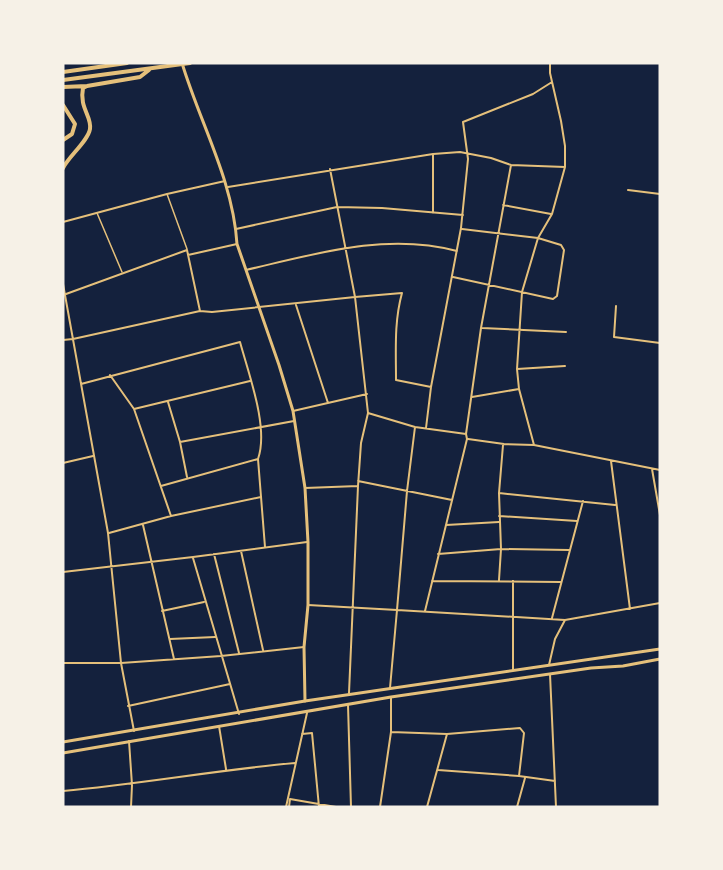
<svg xmlns="http://www.w3.org/2000/svg" width="723" height="870" viewBox="0 0 723 870" font-family="'Exo 2',sans-serif">
	<style>
		.lines { fill: none; stroke-linecap: round; stroke-linejoin: round }
		.pedestrian { stroke: #e5c07b; stroke-width: 1.5 }
		.minor { stroke: #e5c07b; stroke-width: 2 }
		.tertiary { stroke: #e5c07b; stroke-width: 3 }
		.secondary { stroke: #e5c07b; stroke-width: 3 }
		.primary { stroke: #e5c07b; stroke-width: 4 }
	</style>
	<rect width="100%" height="100%" fill="#14213d"/>
	<g class="lines">
		<!-- pedestrian -->
		<path class="pedestrian" d="M167 194 187 249
			M97 213 122 272"/>
		<!-- minor -->
		<path class="minor" d="M330 169 355 297 368 413 361 443 358 486 349 693
			M228 187 433 154 460 152 491 158 511 165 565 167
			M628 190 660 194
			M503 205 551 214
			M433 213V154
			M63 222 167 194 225 181
			M236 229 337 207 382 208 463 215
			M188 255 237 244
			M246 270C315 254 386 232 457 251
			M453 277 553 299 557 296 564 250 561 245 538 238 462 229
			M63 284 108 533 121 663 134 731
			M66 294 187 250 200 311
			M296 305 328 403
			M616 306 614 337 660 343
			M482 328 566 332
			M63 340 73 339 200 311 212 312 355 297 402 293C394 322 396 350 396 380L431 387
			M517 369 565 366
			M110 375 134 409 171 516
			M81 384 240 342C249 375 269 428 258 459L265 547
			M472 397 519 389
			M168 402 180 442 187 477
			M134 409 250 381
			M293 411 367 394
			M368 413 415 427 466 434
			M415 427 407 491 397 610 565 620 660 603
			M426 428 431 387 461 228 468 159 463 122 533 94 552 82
			M468 439 504 444 534 445 660 470
			M180 442 294 421
			M534 445 519 389 517 369 522 292 538 238 552 214 565 167V146L561 121 550 73V63
			M611 461 630 609
			M63 463 93 456
			M652 469 660 515
			M358 481 452 500
			M161 486 258 459
			M305 488 358 486
			M499 493 615 505
			M499 516 577 521
			M143 525 174 659
			M446 525 499 522
			M109 533 171 516 261 497
			M241 551 263 650
			M214 554 239 653
			M438 554 501 549 569 550
			M193 558 239 714
			M63 572 193 557 307 542
			M499 580 501 549 499 493 503 445
			M432 581 561 582
			M308 605 397 610 390 688
			M162 611 204 602
			M425 611 467 439 466 434 481 328 511 165
			M552 618 583 501
			M170 639 215 637
			M63 663H121L221 656 304 647
			M549 665 555 639 565 620
			M513 670V581
			M550 674 556 807
			M348 705 351 807
			M128 706 230 684
			M219 726 226 769
			M391 732 447 734 520 728 524 733 519 776
			M302 734 312 733 319 807
			M129 741 132 785 131 807
			M438 770 519 776 555 781
			M63 791C141 784 217 770 295 763
			M286 807 307 713
			M289 807 290 799 336 807
			M380 807 391 732V697
			M427 807 447 734
			M517 807 525 778"/>
		<!-- tertiary -->
		<path class="tertiary" d="M182 63C200 123 233 180 237 244L279 365 293 411 305 488 308 542V605L304 647 305 701"/>
		<!-- secondary -->
		<path class="secondary" d="M63 742 305 701 660 649
			M63 753 391 697 591 668 623 666 660 659"/>
		<!-- primary -->
		<path class="primary" d="M63 72 127 63
			M63 80 190 63
			M63 87 87 86 140 77 149 70
			M63 105 75 124 72 134 63 140
			M63 168C69 156 88 141 90 129 92 116 79 108 83 88L87 86"/>
	</g>
	<!-- border -->
	<rect width="723" height="870" fill="none" stroke="#f6f1e7" stroke-width="129"/>
</svg>
